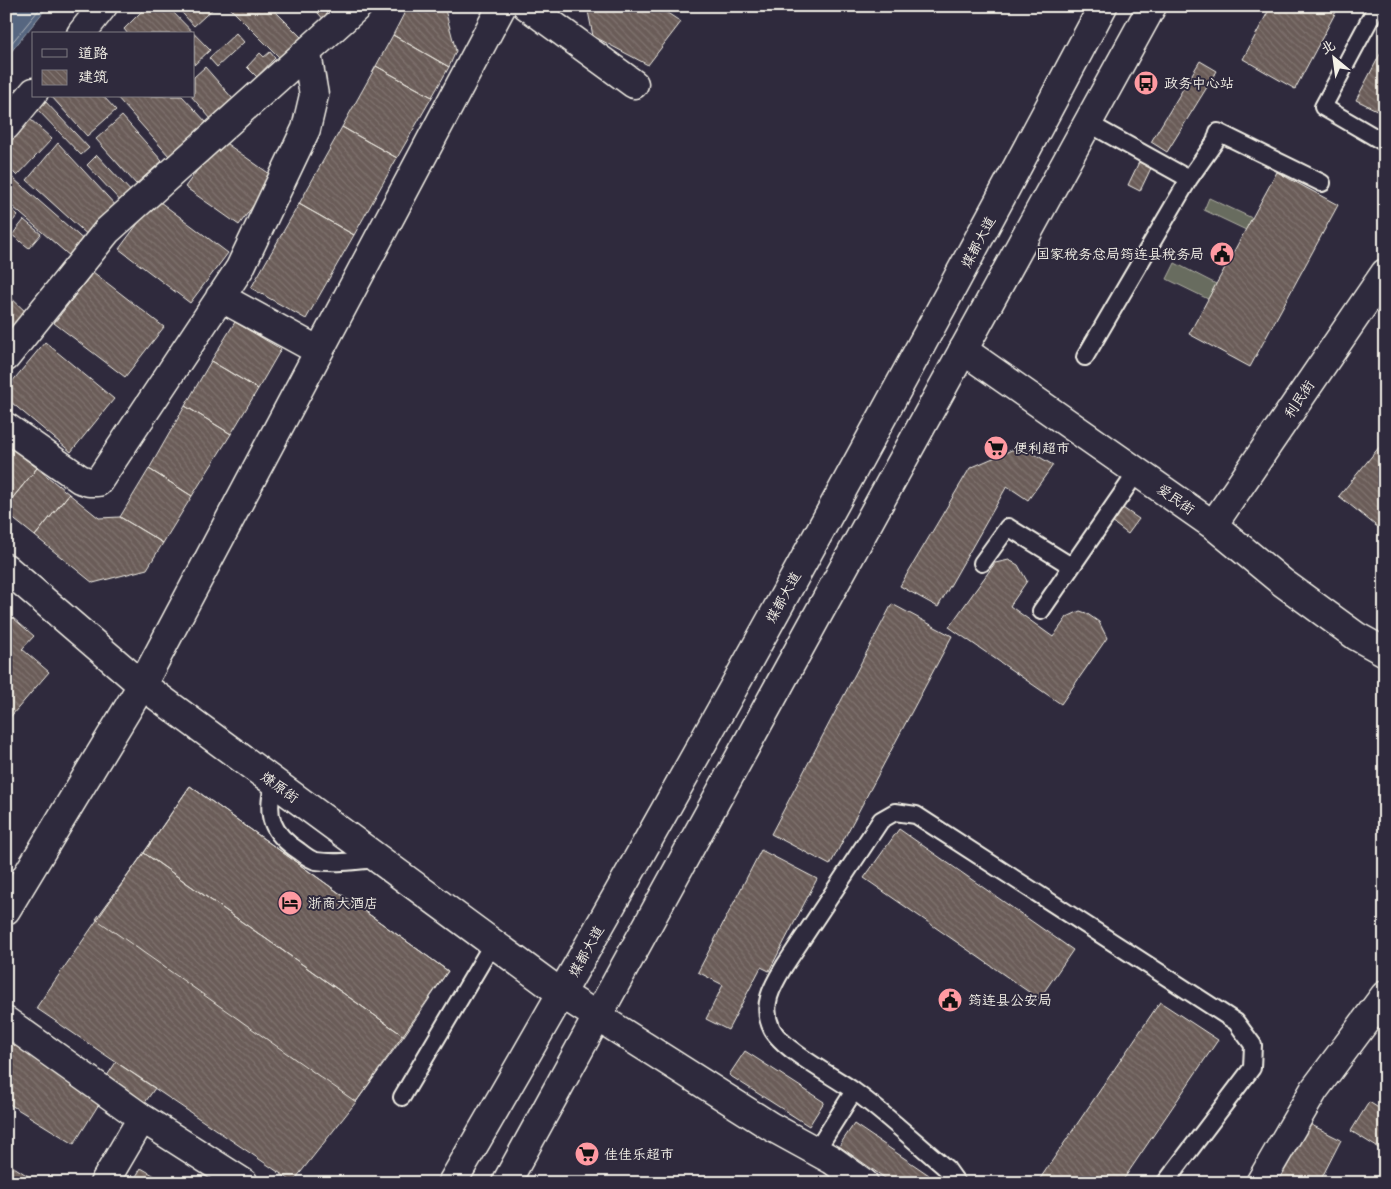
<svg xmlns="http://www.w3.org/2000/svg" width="1391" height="1189" viewBox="0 0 1391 1189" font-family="Delius,'LXGW WenKai TC',sans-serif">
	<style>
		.green { fill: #686c5e; stroke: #aeaea3 }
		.water { fill: #566680; stroke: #959eaa }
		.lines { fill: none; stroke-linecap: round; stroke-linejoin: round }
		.shore { stroke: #b5b9be; stroke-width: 1 }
		.building { fill: url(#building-back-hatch); stroke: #f4f1e8 }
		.lane-casing { stroke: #f4f1e8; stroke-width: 20 }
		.street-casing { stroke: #f4f1e8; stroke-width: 31 }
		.secondary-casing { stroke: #f4f1e8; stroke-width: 31 }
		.lane { stroke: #2f2a3d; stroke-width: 16 }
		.street { stroke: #2f2a3d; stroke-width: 28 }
		.secondary { stroke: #2f2a3d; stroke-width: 28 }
		.labels { text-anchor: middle; stroke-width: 4; stroke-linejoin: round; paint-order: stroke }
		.poi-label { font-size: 14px; fill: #f4f1e8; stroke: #2f2a3d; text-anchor: start }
		.street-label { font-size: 14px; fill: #f4f1e8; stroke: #2f2a3d }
	</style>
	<defs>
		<pattern id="building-back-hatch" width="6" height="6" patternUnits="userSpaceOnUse" patternTransform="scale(1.25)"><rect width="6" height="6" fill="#6a5c58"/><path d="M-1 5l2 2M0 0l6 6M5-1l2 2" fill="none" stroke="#807470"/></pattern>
	</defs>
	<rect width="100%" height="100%" fill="#2f2a3d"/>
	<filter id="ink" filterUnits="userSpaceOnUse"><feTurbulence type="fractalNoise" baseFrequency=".02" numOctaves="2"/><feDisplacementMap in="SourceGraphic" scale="10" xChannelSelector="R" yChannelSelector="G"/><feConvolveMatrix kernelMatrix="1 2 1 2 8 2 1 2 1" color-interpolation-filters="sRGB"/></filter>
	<g filter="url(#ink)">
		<!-- green -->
		<path class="green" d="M1209 198 1252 218 1246 230 1204 210Z
			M1175 263 1216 284 1208 299 1167 279Z"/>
		<!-- water -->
		<path class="water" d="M6 6H48L6 58Z"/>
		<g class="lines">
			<!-- shore -->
			<path class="shore" d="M6 50 42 6"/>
		</g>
		<!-- building -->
		<path class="building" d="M147 6H167L210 50 194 65V34H128L124 29Z
			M176 6H216L194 26Z
			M228 6H270L301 37 280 58Z
			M312 6H342L325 21Z
			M408 6H444L456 51 449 67 393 35Z
			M587 6H657L681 22 648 65 593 36Z
			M1271 6H1339L1295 89 1243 59Z
			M236 33 244 42 217 67 209 58Z
			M393 35 449 67 432 97 376 66Z
			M1385 45V114L1356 100Z
			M270 52 275 58 257 77 247 67 260 53 264 57Z
			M1200 61 1217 71 1167 152 1151 142Z
			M376 66 432 97 397 158 342 127Z
			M205 67 233 99 211 119 191 96H194V77Z
			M51 96H103L116 110 87 136Z
			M116 96H182L207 123 169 156Z
			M44 100 89 148 81 155 36 108Z
			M122 116 162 161 136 184 96 139Z
			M29 118 52 139 17 176 6 165V143Z
			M342 127 397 158 354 235 299 204Z
			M220 139 274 177 239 225 185 187Z
			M58 143 118 208 91 238 27 180Z
			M97 155 134 195 124 205 87 165Z
			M1139 162 1151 168 1140 191 1128 185Z
			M6 172 86 242 71 257 6 201Z
			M1277 172 1338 205 1250 367 1189 334Z
			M156 199 228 253 190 303 119 249Z
			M6 204 18 215 7 228H6Z
			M299 204 354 235 306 319 251 288Z
			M24 220 41 234 29 248 12 235Z
			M93 272 164 327 125 377 54 323Z
			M6 293 29 315 6 338Z
			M235 322 281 349 258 389 211 361Z
			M45 342 114 399 71 452 6 398V389Z
			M211 361 258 389 231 434 185 406Z
			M185 406 231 434 192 496 149 469Z
			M1385 440V533L1339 496Z
			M6 444 37 468 6 506Z
			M1021 446 1053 465 1028 500 1007 486 938 607 900 586 970 468Z
			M37 468 69 494 35 536 6 513V506Z
			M149 469 192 496 163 543 120 517Z
			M69 494 99 518 120 517 163 543 147 569 93 583 35 536Z
			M1123 508 1139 519 1128 534 1112 522Z
			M1009 560 1018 565 1027 581 1010 606 1053 637 1067 617 1080 611 1086 613 1099 622 1107 638 1061 704 949 627 995 563Z
			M892 604 952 636 830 865 771 834Z
			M6 612 34 636 22 649 49 672 6 722Z
			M190 786 448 971 356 1102 293 1182 36 1008Z
			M190 786 448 971 404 1036 144 853Z
			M899 829 1073 950 1039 999 864 878Z
			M761 850 817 879 769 971 761 967 728 1030 706 1019 723 985 698 972Z
			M144 853 404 1036 356 1102 96 919Z
			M1160 1002 1218 1040 1121 1183H1037Z
			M13 1039 104 1096 74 1144 6 1102V1051Z
			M745 1051 824 1102 809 1126 729 1075Z
			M116 1062 155 1088 144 1104 105 1079Z
			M1369 1102 1385 1112V1152L1351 1131Z
			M1302 1120 1341 1140 1319 1183H1271Z
			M854 1124 929 1175 923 1183H892L839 1146Z
			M6 1162 39 1183H6Z
			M141 1168 167 1183H132Z
			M1385 1168V1183H1375Z"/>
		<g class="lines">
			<defs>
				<path id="lane" d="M1377 6 1323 107 1385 143
					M1189 179 1215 142 1218 132 1322 183
					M1085 357 1189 179 1088 123
					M982 563 1008 527 1071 566
					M1041 611 1137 472
					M274 782C265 815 271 833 299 851 304 855 310 860 316 861 336 864 357 861 377 859
					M402 1097 493 943
					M816 1151 854 1091
					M957 1183 947 1169C916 1143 886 1114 854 1091 833 1076 783 1050 772 1029 760 1005 773 985 785 965L881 820 895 812 916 815 1236 1022 1253 1045 1252 1068 1165 1183"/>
				<path id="street" d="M527 6 634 84
					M220 297 319 351
					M963 350 1213 525 1282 582 1356 636 1385 652
					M6 357 107 231 358 6
					M6 427 80 479 89 482H98L240 268 306 129 314 95 307 54
					M1213 525 1385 273
					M6 910 142 685 502 6
					M6 1021 142 1118 244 1183
					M104 1183 142 1118
					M1260 1183 1314 1090 1385 995"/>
				<path id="secondary" d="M81 34 103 6
					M6 126 34 92
					M6 568 142 685 562 994 770 1126 832 1160 864 1183
					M452 1183C678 795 893 402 1103 6
					M506 1183 1152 6"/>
			</defs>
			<!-- lane casing -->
			<use href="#lane" class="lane-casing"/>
			<!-- street casing -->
			<use href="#street" class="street-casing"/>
			<!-- secondary casing -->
			<use href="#secondary" class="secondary-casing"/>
			<!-- lane -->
			<use href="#lane" class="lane"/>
			<!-- street -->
			<use href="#street" class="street"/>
			<!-- secondary -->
			<use href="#secondary" class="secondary"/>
		</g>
	</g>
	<!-- icons -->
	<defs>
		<symbol id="bus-disc" viewBox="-11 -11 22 22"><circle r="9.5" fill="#ff9aa2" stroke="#2f2a3d"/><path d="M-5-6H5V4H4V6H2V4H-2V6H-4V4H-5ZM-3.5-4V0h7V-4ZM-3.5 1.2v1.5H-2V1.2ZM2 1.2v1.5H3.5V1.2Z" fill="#111"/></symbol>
		<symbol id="civic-disc" viewBox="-11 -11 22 22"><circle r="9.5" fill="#ff9aa2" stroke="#2f2a3d"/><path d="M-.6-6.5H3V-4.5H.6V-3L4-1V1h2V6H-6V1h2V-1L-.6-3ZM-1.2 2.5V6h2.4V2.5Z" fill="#111"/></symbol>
		<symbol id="supermarket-disc" viewBox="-11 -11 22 22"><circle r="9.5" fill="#ff9aa2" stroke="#2f2a3d"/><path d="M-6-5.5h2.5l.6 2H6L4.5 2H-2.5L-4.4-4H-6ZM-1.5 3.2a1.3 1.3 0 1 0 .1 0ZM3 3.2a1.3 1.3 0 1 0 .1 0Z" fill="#111"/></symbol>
		<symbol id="hotel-disc" viewBox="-11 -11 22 22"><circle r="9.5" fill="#ff9aa2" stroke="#2f2a3d"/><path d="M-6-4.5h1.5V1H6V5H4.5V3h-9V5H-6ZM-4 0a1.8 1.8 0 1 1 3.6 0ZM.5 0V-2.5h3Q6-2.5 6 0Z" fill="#111"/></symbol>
	</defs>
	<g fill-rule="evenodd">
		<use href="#bus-disc" x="1132" y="69" width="28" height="28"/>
		<use href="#civic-disc" x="1208" y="240" width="28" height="28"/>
		<use href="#supermarket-disc" x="982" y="434" width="28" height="28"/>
		<use href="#hotel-disc" x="276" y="889" width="28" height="28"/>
		<use href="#civic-disc" x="936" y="986" width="28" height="28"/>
		<use href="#supermarket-disc" x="573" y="1140" width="28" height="28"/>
	</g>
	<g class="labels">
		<!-- poi labels -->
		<g class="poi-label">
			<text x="1164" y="88">政务中心站</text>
			<text x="1204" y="259" text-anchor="end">国家税务总局筠连县税务局</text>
			<text x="1014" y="453">便利超市</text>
			<text x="308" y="908">浙商大酒店</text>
			<text x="968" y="1005">筠连县公安局</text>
			<text x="604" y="1159">佳佳乐超市</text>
		</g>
		<!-- street labels -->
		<g class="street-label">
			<text transform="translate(978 242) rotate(-62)" y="5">煤都大道</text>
			<text transform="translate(1299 399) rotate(-56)" y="5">利民街</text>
			<text transform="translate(1176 499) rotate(35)" y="5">爱民街</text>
			<text transform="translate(783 597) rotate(-61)" y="5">煤都大道</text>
			<text transform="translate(280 787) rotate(36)" y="5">燎原街</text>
			<text transform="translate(586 951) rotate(-61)" y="5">煤都大道</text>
		</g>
	</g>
	<!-- margin -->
	<rect width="1391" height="1189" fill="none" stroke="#2f2a3d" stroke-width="25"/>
	<rect x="12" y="12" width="1366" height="1164" fill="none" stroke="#f4f1e8" stroke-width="2" filter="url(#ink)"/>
	<!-- legend -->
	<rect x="32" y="32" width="162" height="65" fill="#2f2a3d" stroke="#7e7a81"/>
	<rect x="42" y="49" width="25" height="8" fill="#2f2a3d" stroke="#7e7a81"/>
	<text x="78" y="58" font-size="15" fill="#f4f1e8">道路</text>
	<rect x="42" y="70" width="25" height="15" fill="url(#building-back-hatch)" stroke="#7e7a81"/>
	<text x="78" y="82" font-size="15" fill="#f4f1e8">建筑</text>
	<!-- north arrow -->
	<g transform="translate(1334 58) rotate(331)" stroke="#2f2a3d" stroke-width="4" paint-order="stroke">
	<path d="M0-4L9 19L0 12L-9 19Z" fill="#f4f1e8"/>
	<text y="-8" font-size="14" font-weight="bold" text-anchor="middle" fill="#f4f1e8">北</text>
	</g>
</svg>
